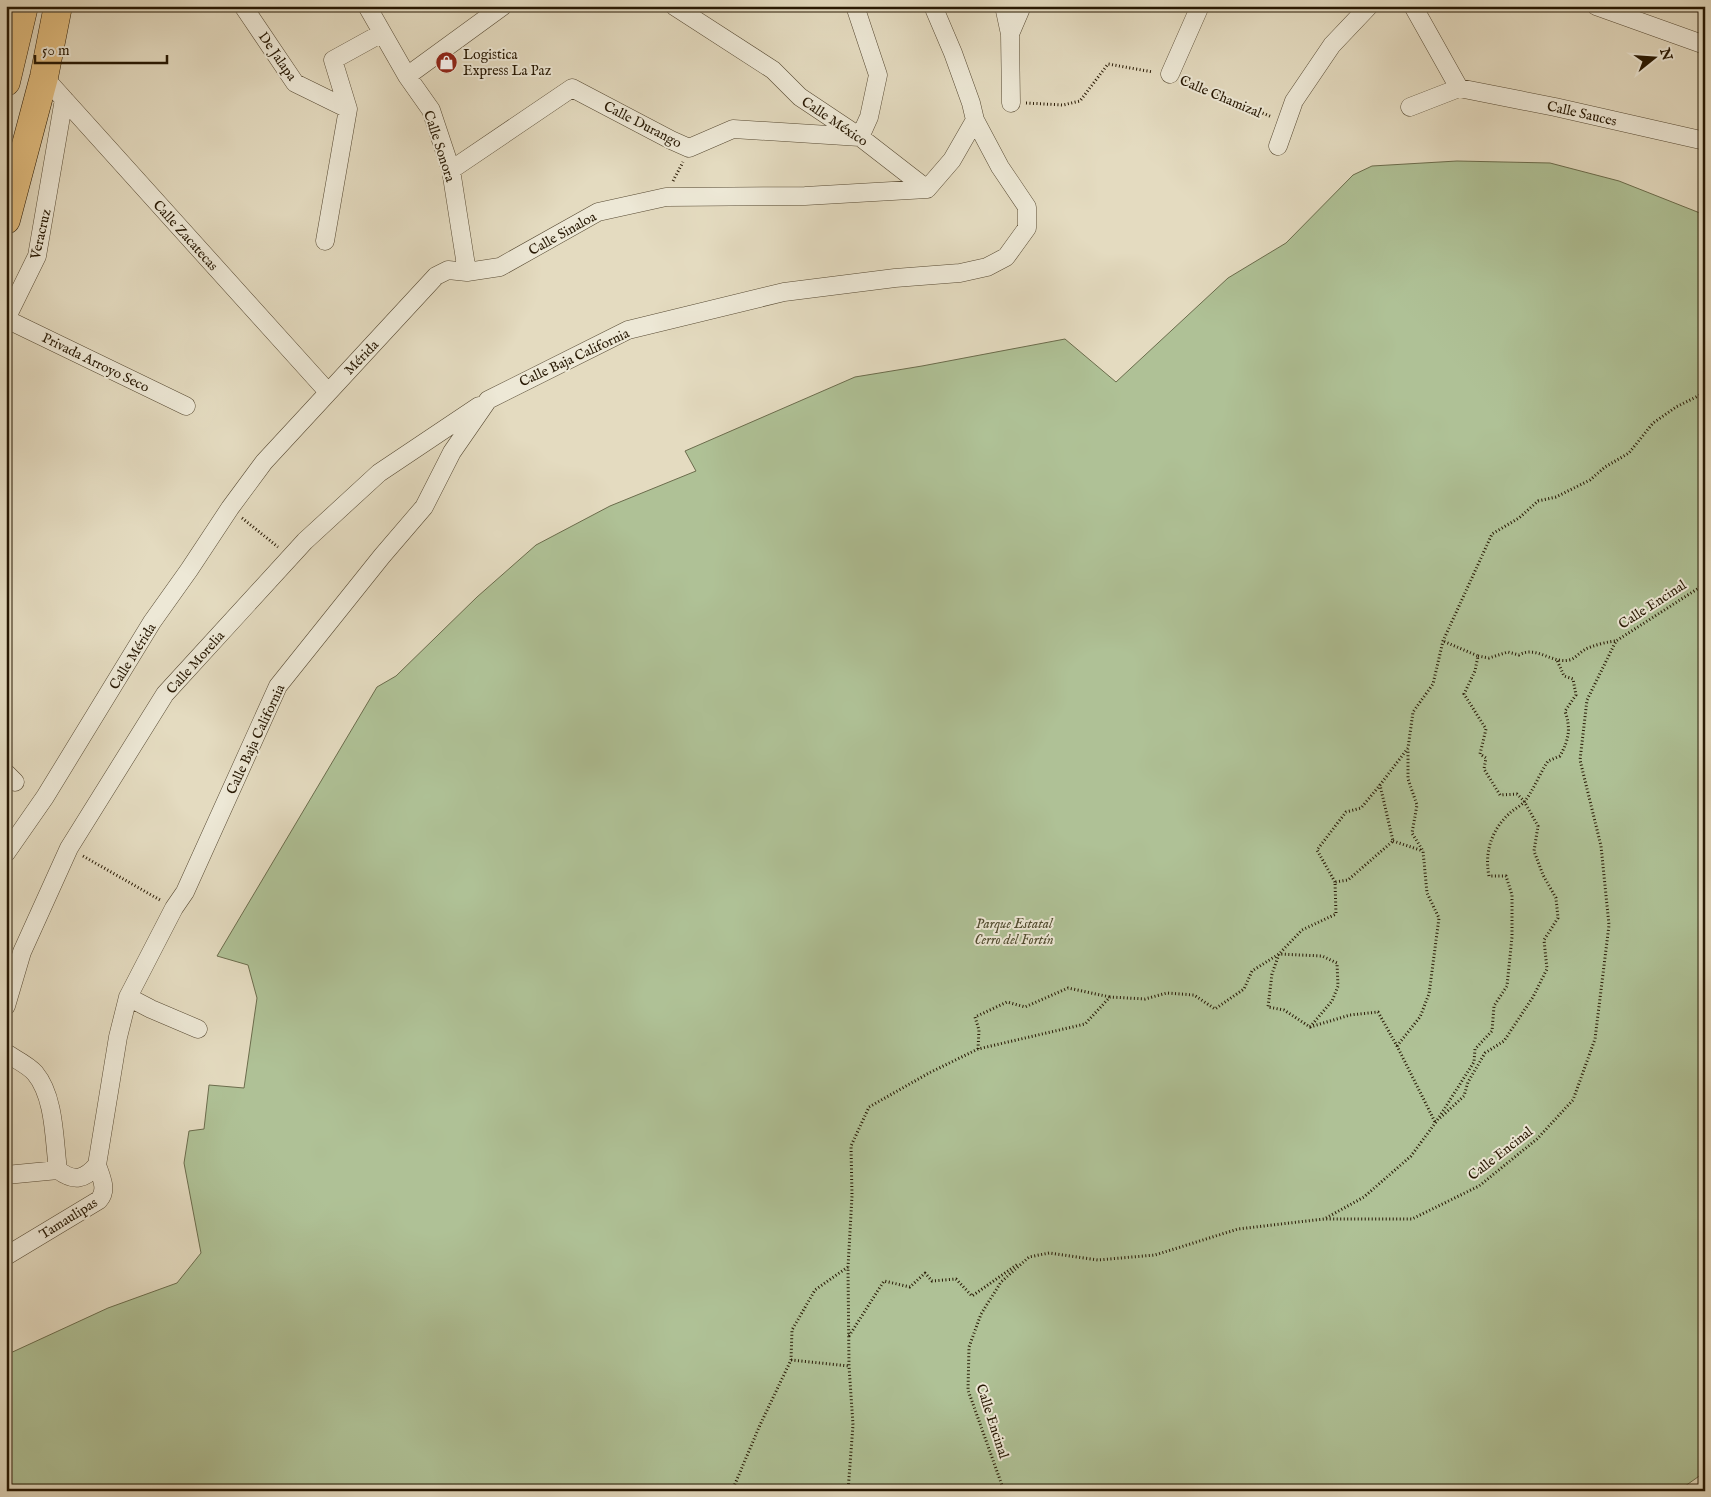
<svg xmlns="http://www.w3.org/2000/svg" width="1711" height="1497" viewBox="0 0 1711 1497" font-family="'IM FELL English',serif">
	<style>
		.green { fill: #afc196; stroke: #6b6c4c }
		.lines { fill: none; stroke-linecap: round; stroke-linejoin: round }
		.minor-casing { stroke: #564932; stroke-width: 19 }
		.primary-casing { stroke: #271803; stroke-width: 29 }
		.path { stroke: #271803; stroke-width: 3; stroke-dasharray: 1 2.5; stroke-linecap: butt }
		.minor { stroke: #ede8d6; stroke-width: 18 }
		.primary { stroke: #e2be80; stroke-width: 28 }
		.labels { text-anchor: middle; stroke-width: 4; stroke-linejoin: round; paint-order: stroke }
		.poi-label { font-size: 14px; fill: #271803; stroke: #ede8d6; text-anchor: start }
		.street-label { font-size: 14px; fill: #271803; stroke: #ede8d6 }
		.park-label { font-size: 14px; font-style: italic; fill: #504b2f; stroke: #ede8d6 }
	</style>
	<rect width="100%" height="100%" fill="#e4dbc0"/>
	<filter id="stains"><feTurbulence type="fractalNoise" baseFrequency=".004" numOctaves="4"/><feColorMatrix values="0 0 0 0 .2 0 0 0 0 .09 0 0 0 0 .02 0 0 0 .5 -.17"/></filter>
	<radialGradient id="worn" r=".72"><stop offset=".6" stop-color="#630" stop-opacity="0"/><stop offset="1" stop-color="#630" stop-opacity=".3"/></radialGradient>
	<!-- green -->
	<path class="green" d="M1457 161 1550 163 1619 181 1705 215V1472L1678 1491H6V1355L108 1308 177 1283 201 1253 184 1163 189 1131 204 1129 209 1085 244 1088 257 998 248 965 217 956 377 687 396 676 477 597 536 545 610 506 696 471 685 451 855 377 922 366 1065 339 1116 382 1228 278 1286 243 1353 175 1372 166Z"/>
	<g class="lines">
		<defs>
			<path id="minor" d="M243 6 295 83 348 109
				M367 6 407 76 431 110 451 170 467 272
				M674 6 773 70 800 97 860 137 927 189 952 160 975 120
				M1004 6 1010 34 1011 103
				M1413 6 1459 88
				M1596 6 1705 45
				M1010 34 1022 6
				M1170 74 1200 6
				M407 76 503 6
				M44 77 328 392
				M64 99 37 256 6 319 186 406
				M1410 107 1459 88 1555 107 1705 141
				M1278 146 1294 101 1332 45 1369 6
				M451 170 572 88 671 140 689 148 733 129 860 137 869 117 878 75 855 6
				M325 241 348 109 333 60 382 33
				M6 773 15 782
				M6 853 45 797 152 622 189 570 230 508 264 462 436 276 448 270 467 272 500 267 598 212 666 197 805 196 927 189
				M128 997 151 1009 198 1029
				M6 1006 22 952 69 848 165 694 305 541 379 473 479 406
				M6 1053C15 1059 28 1065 35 1073 55 1097 54 1140 58 1170 74 1182 84 1180 97 1165L118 1037 128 997 174 908 185 892 278 686 382 556 424 507 452 452 488 400 628 330 784 292 895 278 960 273 987 267 1006 257 1027 228V207L1000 167 975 120 971 103 953 53 933 6
				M6 1175 58 1170
				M6 1256 99 1200C108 1190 101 1177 97 1165"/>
			<path id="primary" d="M6 82 24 6
				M6 220 44 77 58 6"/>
		</defs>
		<!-- minor casing -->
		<use href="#minor" class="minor-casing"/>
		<!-- primary casing -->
		<use href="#primary" class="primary-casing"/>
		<!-- path -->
		<path class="path" d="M1185 81 1272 117
			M1026 103 1063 105 1080 101 1108 64 1153 72
			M673 181 683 162
			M6 393V337
			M242 518 278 547
			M1478 656 1489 658 1508 652 1519 655C1536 645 1552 664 1569 660 1575 659 1580 652 1586 649 1591 646 1610 641 1616 641
			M1393 841 1423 851
			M83 856 160 900
			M1335 882 1317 850 1346 812 1361 808 1380 785
			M1310 1027 1332 1001 1338 986 1337 963 1322 956 1279 954 1272 974 1268 1007 1284 1010 1310 1027 1350 1015 1378 1012 1397 1046 1435 1122
			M1397 1046 1420 1017 1429 994 1439 918 1427 893 1423 851 1412 833 1417 805 1408 779V749
			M978 1049 979 1030 975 1017 1007 1002 1025 1007 1068 988 1110 997
			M1440 1118 1464 1096 1468 1082 1485 1053 1504 1041 1533 997 1547 969 1544 940 1558 918 1556 898 1543 875 1534 851 1538 826 1524 801 1517 794 1500 795 1484 769 1486 758 1480 754 1486 729 1464 694 1475 671 1478 656 1443 641
			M1326 1218 1364 1197 1411 1156 1436 1122 1474 1062 1475 1049 1492 1031 1494 1006 1507 986 1512 937V895L1506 876H1489C1484 852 1492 829 1510 813 1514 809 1521 806 1525 801 1534 789 1540 773 1548 761L1560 756C1569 739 1571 729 1565 711L1576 695 1573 679 1564 676 1557 660
			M849 1336 884 1281 910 1287 925 1273 932 1281 956 1279 972 1296 1018 1264
			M791 1360 849 1366
			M732 1491 760 1425 791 1360 792 1330 815 1290 848 1267
			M848 1491 853 1425 849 1366 848 1267 852 1196 851 1146 869 1107 929 1073 978 1049 1085 1024 1110 997 1145 999 1167 993 1194 995 1215 1009 1244 989 1252 971 1279 954 1302 930 1336 914 1335 882 1348 880 1393 841 1380 785 1408 748 1413 712 1433 684 1443 641 1492 534 1519 518 1538 501 1556 497 1590 480 1605 467 1629 453 1653 423 1676 407 1702 394 1705 389
			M1004 1491 968 1390 969 1347 981 1314 1001 1282 1029 1257 1049 1253 1098 1260 1155 1255 1238 1229 1324 1219H1412L1479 1186 1537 1139 1573 1100 1595 1039 1609 925 1601 846 1580 760 1587 700 1616 641 1705 584"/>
		<!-- minor -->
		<use href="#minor" class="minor"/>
		<!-- primary -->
		<use href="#primary" class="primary"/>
	</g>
	<!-- icons -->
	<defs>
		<symbol id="shop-disc" viewBox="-11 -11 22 22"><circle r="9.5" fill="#8f2418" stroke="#ede8d6"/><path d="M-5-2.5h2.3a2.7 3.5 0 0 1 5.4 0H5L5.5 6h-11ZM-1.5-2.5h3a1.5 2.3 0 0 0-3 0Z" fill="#fff"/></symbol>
	</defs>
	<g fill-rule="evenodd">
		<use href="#shop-disc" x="434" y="50" width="25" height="25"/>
	</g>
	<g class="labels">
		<!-- poi labels -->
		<g class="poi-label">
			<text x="463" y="59">Logistica<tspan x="463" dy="16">Express La Paz</tspan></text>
		</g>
		<!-- street labels -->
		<g class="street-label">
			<text transform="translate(278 56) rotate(55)" y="5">De Jalapa</text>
			<text transform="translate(1221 96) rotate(23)" y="5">Calle Chamizal</text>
			<text transform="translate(1582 113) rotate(13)" y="5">Calle Sauces</text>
			<text transform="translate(835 121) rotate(34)" y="5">Calle México</text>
			<text transform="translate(643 124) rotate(27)" y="5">Calle Durango</text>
			<text transform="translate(440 146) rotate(72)" y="5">Calle Sonora</text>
			<text transform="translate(562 233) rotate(-29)" y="5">Calle Sinaloa</text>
			<text transform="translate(40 234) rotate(-77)" y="5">Veracruz</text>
			<text transform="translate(186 235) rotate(48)" y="5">Calle Zacatecas</text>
			<text transform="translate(361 357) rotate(-46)" y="5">Mérida</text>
			<text transform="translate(574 357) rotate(-25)" y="5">Calle Baja California</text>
			<text transform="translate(96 362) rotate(26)" y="5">Privada Arroyo Seco</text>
			<text transform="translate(1652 604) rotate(-33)" y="5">Calle Encinal</text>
			<text transform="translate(132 656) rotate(-58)" y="5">Calle Mérida</text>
			<text transform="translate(195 662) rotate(-48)" y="5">Calle Morelia</text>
			<text transform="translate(255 739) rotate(-65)" y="5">Calle Baja California</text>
			<text transform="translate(1500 1153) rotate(-38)" y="5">Calle Encinal</text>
			<text transform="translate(68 1218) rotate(-32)" y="5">Tamaulipas</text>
			<text transform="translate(993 1421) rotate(72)" y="5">Calle Encinal</text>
		</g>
		<!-- park labels -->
		<g class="park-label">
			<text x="1014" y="928">Parque Estatal<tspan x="1014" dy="16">Cerro del Fortín</tspan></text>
		</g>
	</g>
	<!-- margin -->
	<rect width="1711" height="1497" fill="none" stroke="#e4dbc0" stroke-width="25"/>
	<rect x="8" y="8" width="1696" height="1482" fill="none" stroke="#271803" stroke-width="2.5"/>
	<rect x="12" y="12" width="1686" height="1472" fill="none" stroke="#271803"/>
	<!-- north arrow -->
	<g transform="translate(1654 58) rotate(73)" stroke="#ede8d6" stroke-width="4" paint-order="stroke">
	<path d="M0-4L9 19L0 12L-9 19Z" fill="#271803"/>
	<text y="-8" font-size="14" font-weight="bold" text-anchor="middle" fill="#271803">N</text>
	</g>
	<!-- scale -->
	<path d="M35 55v8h132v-8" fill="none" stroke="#271803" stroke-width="2.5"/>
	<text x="42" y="55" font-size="15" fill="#271803" stroke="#ede8d6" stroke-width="4" paint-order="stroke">50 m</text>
	<rect width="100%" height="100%" filter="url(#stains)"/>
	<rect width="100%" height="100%" fill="url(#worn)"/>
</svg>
